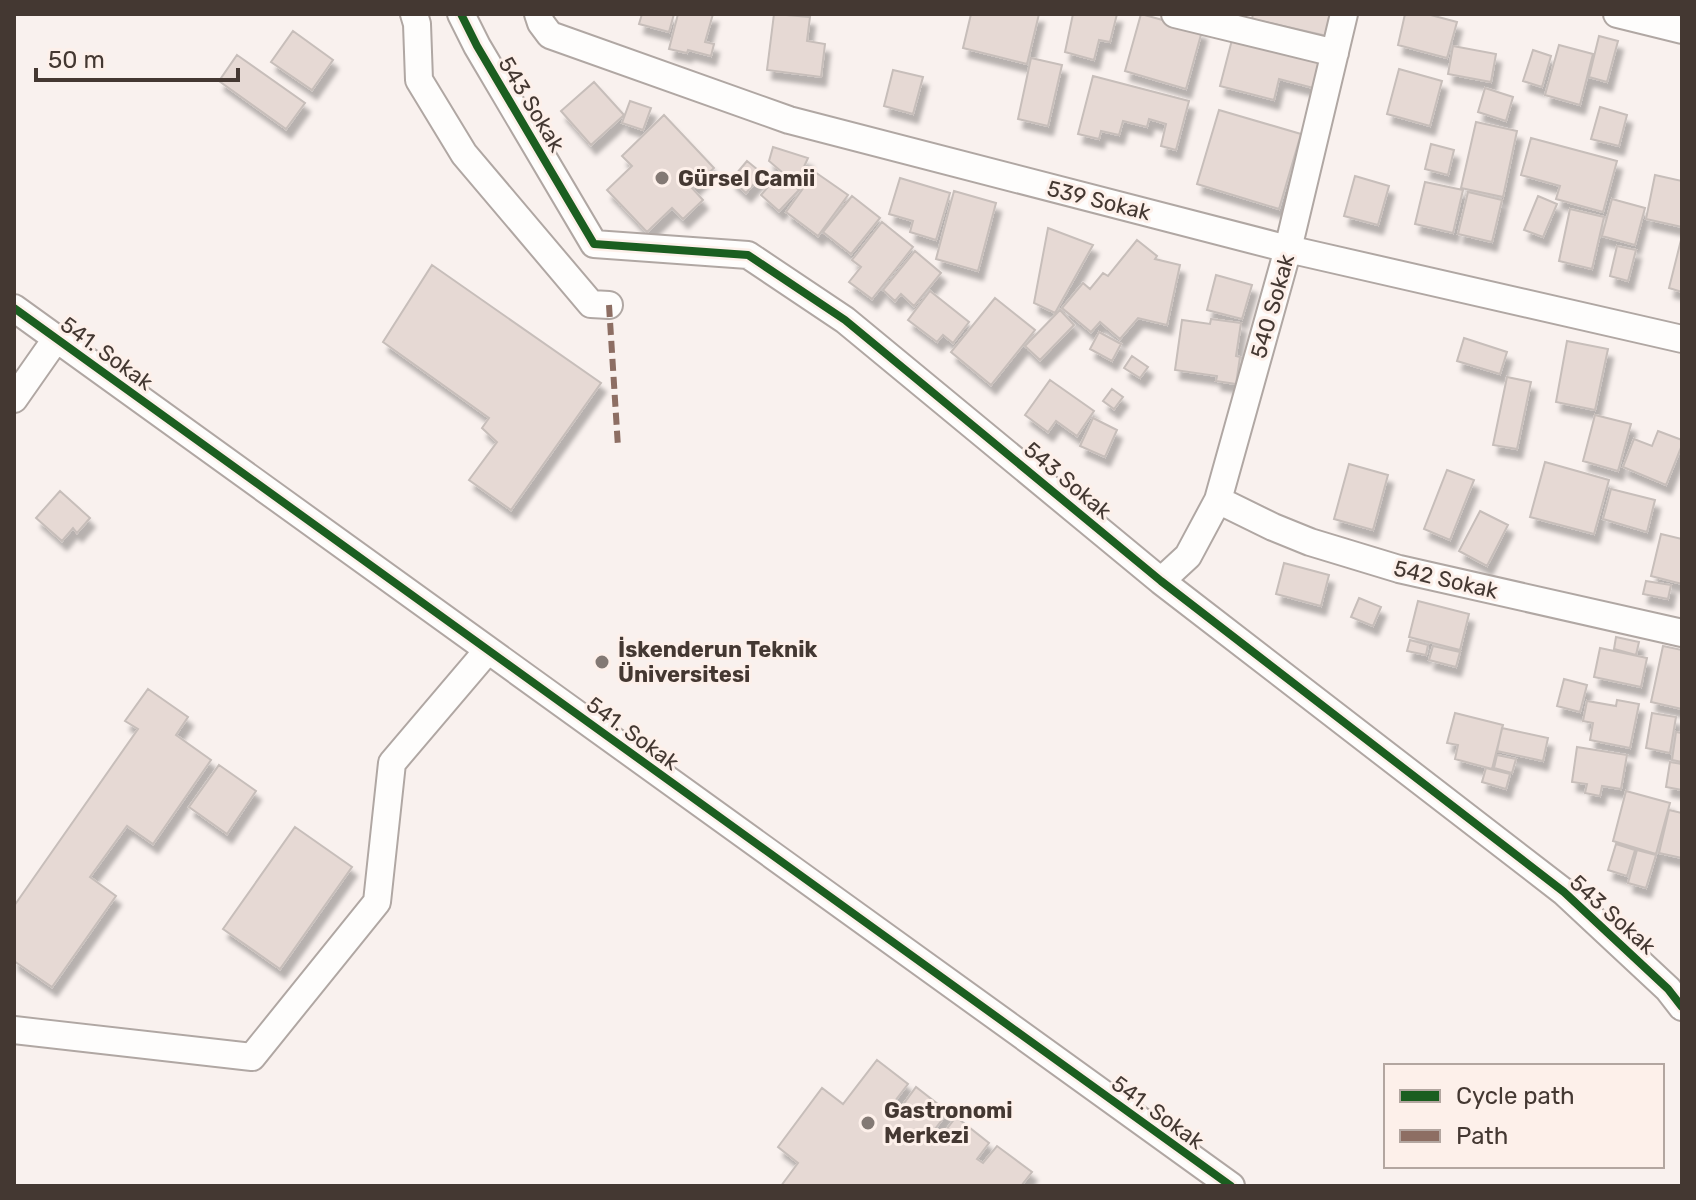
<svg xmlns="http://www.w3.org/2000/svg" width="1696" height="1200" viewBox="0 0 1696 1200" font-family="Rubik,sans-serif">
	<style>
		.building { fill: #e6d9d4; stroke: #c7beba; stroke-width: 2; filter: url(#shadow) }
		.lines { fill: none; stroke-linecap: round; stroke-linejoin: round }
		.minor-casing { stroke: #b0a7a3; stroke-width: 30 }
		.minor { stroke: #fefdfc; stroke-width: 26 }
		.quiet { stroke: #8d6e63; stroke-width: 6; stroke-dasharray: 12 6; stroke-linecap: butt }
		.cycleway-casing { stroke: #fdf0ea; stroke-width: 13 }
		.cycleway { stroke: #1b5e20; stroke-width: 8 }
		.poi-dot { fill: #837974; stroke: #fdf0ea; stroke-width: 3 }
		.labels { text-anchor: middle; stroke-width: 6; stroke-linejoin: round; paint-order: stroke }
		.street-label { font-size: 22px; fill: #443832; stroke: #fdf0ea }
		.poi-label { font-size: 22px; font-weight: bold; fill: #443832; stroke: #fdf0ea; text-anchor: start }
	</style>
	<defs>
		<filter id="shadow"><feDropShadow dx="5" dy="9" stdDeviation="2" flood-color="#0004"/></filter>
	</defs>
	<rect width="100%" height="100%" fill="#f9f1ee"/>
	<!-- building -->
	<path class="building" d="M642 14H674L669 32 639 24Z
		M678 14H713L705 42 714 44 711 56 688 50 687 53 669 49Z
		M774 14 810 17 807 41 825 44 821 77 767 70Z
		M971 14H1039L1027 64 963 48Z
		M1073 14H1117L1110 42 1099 40 1094 60 1065 52Z
		M1141 14 1202 31 1186 89 1125 71Z
		M1253 14H1332L1327 36 1252 19Z
		M1405 14H1427L1457 22 1447 58 1398 45Z
		M293 31 333 60 312 90 271 62Z
		M1233 36 1324 59 1317 89 1279 79 1274 100 1220 86Z
		M1599 36 1618 41 1607 82 1589 77Z
		M1559 45 1593 54 1580 105 1545 95Z
		M1453 46 1496 54 1491 82 1448 74Z
		M1533 50 1551 56 1542 87 1523 81Z
		M237 55 305 103 286 129 219 81Z
		M1031 58 1062 65 1048 126 1018 119Z
		M1399 69 1442 81 1430 126 1387 114Z
		M893 70 923 77 913 114 884 106Z
		M1093 76 1189 101 1176 150 1161 146 1166 124 1149 119 1147 127 1123 121 1119 135 1101 131 1099 139 1078 134Z
		M594 82 624 115 591 145 561 111Z
		M1485 88 1513 97 1506 121 1478 112Z
		M630 101 651 108 643 130 622 123Z
		M1600 107 1627 115 1619 146 1591 139Z
		M1219 110 1301 134 1279 209 1197 184Z
		M664 115 714 168 692 188 703 200 683 219 672 208 647 232 607 190 632 166 622 156Z
		M1476 122 1517 131 1503 197 1461 188Z
		M1531 138 1617 161 1603 212 1556 199 1560 186 1521 175Z
		M1431 144 1454 150 1448 175 1425 169Z
		M773 147 808 158 796 184 769 161Z
		M747 161 763 174 746 193 731 180Z
		M815 172 848 195 818 236 786 212Z
		M780 173 799 190 779 211 761 195Z
		M1655 175 1682 181V227L1646 219Z
		M1355 176 1389 186 1378 225 1344 216Z
		M900 178 950 193 936 240 910 232 913 221 889 214Z
		M1425 182 1463 190 1453 233 1415 224Z
		M954 191 996 203 978 271 936 259Z
		M1468 192 1502 200 1492 242 1458 234Z
		M852 196 880 218 851 254 823 232Z
		M1538 196 1557 204 1543 237 1524 230Z
		M1612 199 1645 208 1635 245 1602 236Z
		M1570 209 1604 217 1592 269 1559 261Z
		M882 222 913 247 872 299 849 282 861 267 852 260Z
		M1048 228 1093 245 1055 313 1034 303Z
		M1682 236V292L1669 288Z
		M1137 240 1157 256 1155 259 1180 265 1167 325 1138 318 1120 339 1100 322 1091 332 1062 308 1083 283 1090 289 1103 273 1108 276Z
		M1617 246 1636 250 1628 281 1610 276Z
		M915 251 941 273 914 306 901 294 895 301 883 290Z
		M432 265 601 383 511 510 469 480 497 442 482 428 489 418 383 342Z
		M1216 275 1252 285 1242 319 1207 310Z
		M930 291 969 322 953 343 943 335 937 342 908 320Z
		M995 298 1035 330 991 385 951 352Z
		M1060 310 1074 325 1040 360 1025 346Z
		M1211 319 1241 323 1236 356 1240 357 1236 384 1216 381 1217 376 1175 370 1182 320 1210 324Z
		M1099 332 1121 344 1112 361 1090 349Z
		M1464 338 1507 352 1500 374 1457 361Z
		M1567 341 1608 349 1595 410 1556 402Z
		M1132 356 1148 367 1140 378 1124 368Z
		M1507 377 1531 382 1517 449 1493 445Z
		M1050 380 1094 411 1077 436 1056 421 1048 432 1025 415Z
		M1112 389 1123 397 1114 409 1103 401Z
		M1595 415 1631 424 1618 471 1583 461Z
		M1093 418 1117 430 1105 457 1080 446Z
		M1658 431 1682 440V445L1666 485 1623 467 1634 439 1652 446Z
		M1545 462 1609 480 1594 534 1530 517Z
		M1349 464 1388 475 1373 530 1334 519Z
		M1447 470 1474 480 1450 540 1424 529Z
		M1611 489 1655 500 1647 532 1603 519Z
		M60 491 90 518 77 533 73 528 62 541 36 518Z
		M1480 511 1508 525 1487 566 1459 551Z
		M1661 534 1682 539V584L1651 576Z
		M1284 563 1329 575 1321 606 1276 594Z
		M1646 581 1671 585 1668 599 1643 594Z
		M1359 598 1381 607 1373 626 1351 617Z
		M1418 601 1469 614 1460 650 1409 637Z
		M1616 637 1639 642 1636 655 1614 649Z
		M1410 640 1428 645 1426 655 1407 651Z
		M1433 646 1460 652 1456 667 1429 660Z
		M1663 646 1682 650V709L1651 702Z
		M1600 648 1647 658 1641 687 1594 677Z
		M1564 679 1587 685 1580 712 1557 706Z
		M148 689 188 717 176 735 211 760 153 844 127 826 90 877 116 896 52 987 14 961V906L138 729 125 721Z
		M1617 700 1639 704 1630 748 1590 740 1593 723 1583 721 1587 701 1616 706Z
		M1455 713 1503 725 1492 769 1455 759 1458 745 1447 743Z
		M1652 713 1676 717 1670 753 1646 748Z
		M1502 728 1548 738 1543 761 1497 751Z
		M1676 732 1682 733V762L1672 760Z
		M1577 747 1627 755 1621 789 1602 786 1600 796 1585 793 1587 784 1572 782Z
		M1497 755 1516 759 1512 773 1494 768Z
		M1670 762 1682 764V790L1666 787Z
		M219 765 256 791 227 834 189 807Z
		M1486 768 1510 774 1506 789 1482 782Z
		M1626 791 1670 803 1656 854 1613 841Z
		M1669 810 1682 813V858L1659 853Z
		M295 827 352 867 280 969 223 929Z
		M1616 844 1635 850 1627 876 1608 870Z
		M1637 850 1656 855 1646 888 1628 883Z
		M877 1060 908 1084 895 1101 902 1106 916 1087 948 1112 935 1129 942 1135 956 1117 989 1143 977 1159 983 1163 997 1146 1032 1172 1021 1186H781L798 1163 778 1147 822 1088 843 1104Z"/>
	<g class="lines">
		<defs>
			<path id="minor" d="M414 14 417 24 419 80 464 154 591 304 609 305
				M461 14 477 46 594 244 748 255 845 320 1161 581 1564 892 1668 989 1682 1007
				M538 14 541 23 550 35 789 120 1288 249 1682 339
				M1175 14 1335 53
				M1617 14 1682 30
				M14 308 1231 1186
				M14 399 56 339
				M1218 500 1273 527 1310 542 1399 569 1682 633
				M1161 581 1188 556 1218 500 1288 249 1344 14
				M14 1030 252 1057 377 902 392 763 488 650"/>
		</defs>
		<!-- minor casing -->
		<use href="#minor" class="minor-casing"/>
		<!-- minor -->
		<use href="#minor" class="minor"/>
		<!-- quiet -->
		<path class="quiet" d="M609 305 618 447"/>
		<defs>
			<path id="cycleway" d="M461 14 477 46 594 244 748 255 845 320 1161 581 1564 892 1668 989 1682 1007
				M14 308 1231 1186"/>
		</defs>
		<!-- cycleway casing -->
		<use href="#cycleway" class="cycleway-casing"/>
		<!-- cycleway -->
		<use href="#cycleway" class="cycleway"/>
	</g>
	<!-- markers -->
	<g class="poi-dot">
		<circle cx="662" cy="178" r="8"/>
		<circle cx="602" cy="662" r="8"/>
		<circle cx="868" cy="1123" r="8"/>
	</g>
	<g class="labels">
		<!-- street labels -->
		<g class="street-label">
			<text transform="translate(532 104) rotate(59)" y="8">543 Sokak</text>
			<text transform="translate(1099 200) rotate(14)" y="8">539 Sokak</text>
			<text transform="translate(1272 306) rotate(-74)" y="8">540 Sokak</text>
			<text transform="translate(107 353) rotate(36)" y="8">541. Sokak</text>
			<text transform="translate(1068 480) rotate(40)" y="8">543 Sokak</text>
			<text transform="translate(1446 579) rotate(13)" y="8">542 Sokak</text>
			<text transform="translate(633 733) rotate(36)" y="8">541. Sokak</text>
			<text transform="translate(1613 914) rotate(42)" y="8">543 Sokak</text>
			<text transform="translate(1158 1112) rotate(36)" y="8">541. Sokak</text>
		</g>
		<!-- poi labels -->
		<g class="poi-label">
			<text x="678" y="186">Gürsel Camii</text>
			<text x="618" y="657">İskenderun Teknik<tspan x="618" dy="25">Üniversitesi</tspan></text>
			<text x="884" y="1118">Gastronomi<tspan x="884" dy="25">Merkezi</tspan></text>
		</g>
	</g>
	<!-- border -->
	<rect width="1696" height="1200" fill="none" stroke="#443832" stroke-width="32"/>
	<!-- legend -->
	<rect x="1384" y="1064" width="280" height="104" fill="#fdf0ea" stroke="#b3a6a0" stroke-width="2"/>
	<rect x="1400" y="1090" width="40" height="12" fill="#1b5e20" stroke="#b3a6a0" stroke-width="2"/>
	<text x="1456" y="1104" font-size="24" fill="#443832">Cycle path</text>
	<rect x="1400" y="1130" width="40" height="12" fill="#8d6e63" stroke="#b3a6a0" stroke-width="2"/>
	<text x="1456" y="1144" font-size="24" fill="#443832">Path</text>
	<!-- scale -->
	<path d="M36 68v12h202v-12" fill="none" stroke="#443832" stroke-width="4"/>
	<text x="48" y="68" font-size="24" fill="#443832" stroke="#fdf0ea" stroke-width="6" paint-order="stroke">50 m</text>
</svg>
